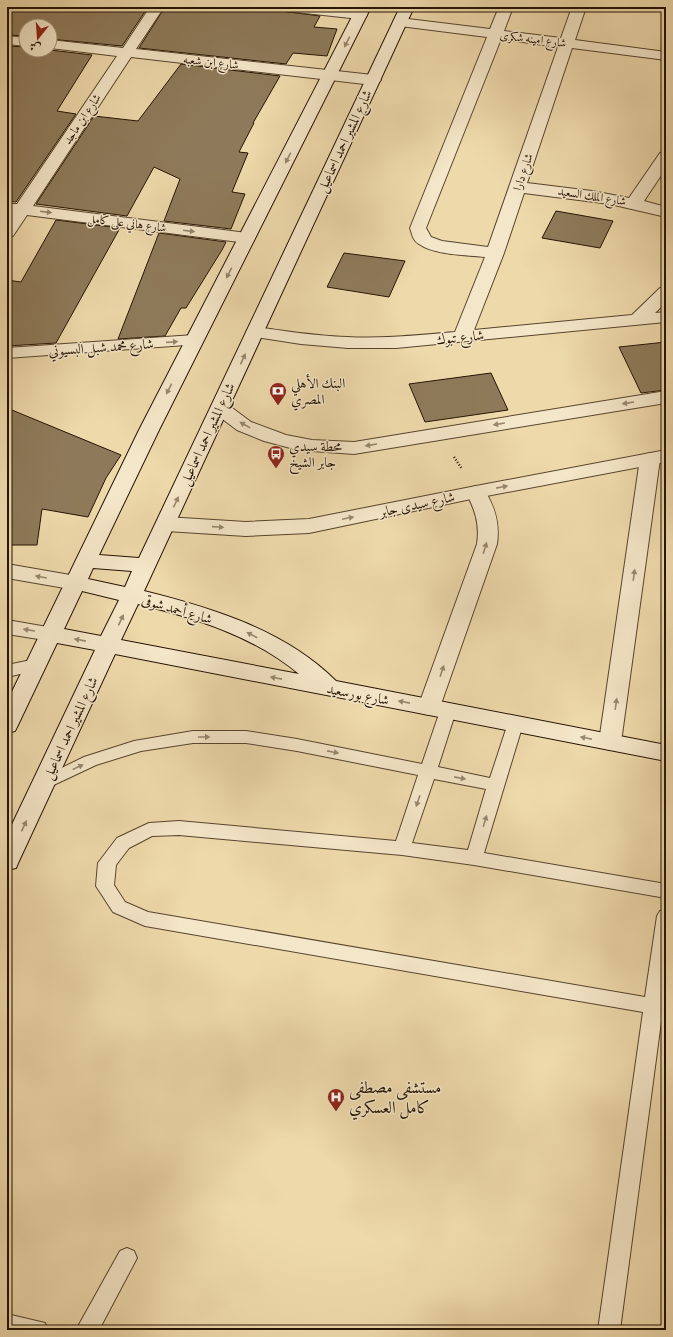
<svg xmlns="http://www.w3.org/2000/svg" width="673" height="1337" viewBox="0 0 673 1337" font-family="'EB Garamond',Amiri,serif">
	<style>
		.building { fill: #8e7a5a; stroke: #251303 }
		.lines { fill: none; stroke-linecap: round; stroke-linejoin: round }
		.service-casing { stroke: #57442d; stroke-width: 2 }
		.minor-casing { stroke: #57442d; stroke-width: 2 }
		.tertiary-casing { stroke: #57442d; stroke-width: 2 }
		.secondary-casing { stroke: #251303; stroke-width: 2 }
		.path { stroke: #251303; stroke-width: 2.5; stroke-dasharray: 1 2; stroke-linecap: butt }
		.service { fill: #f4e6c8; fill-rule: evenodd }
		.minor { fill: #f4e6c8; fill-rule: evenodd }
		.tertiary { fill: #f4e6c8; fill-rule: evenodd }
		.secondary { fill: #f4e6c8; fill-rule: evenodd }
		.oneway { fill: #97876f }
		.labels { text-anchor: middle; stroke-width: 3; stroke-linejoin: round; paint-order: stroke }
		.far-street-label { font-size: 12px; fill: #251303; stroke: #f4e6c8 }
		.street-label { font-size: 14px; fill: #251303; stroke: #f4e6c8 }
		.poi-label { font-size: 14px; fill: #251303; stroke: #f4e6c8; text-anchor: start }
		.near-poi-label { font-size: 17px; fill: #251303; stroke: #f4e6c8; text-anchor: start }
	</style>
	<rect width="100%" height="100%" fill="#eed9ab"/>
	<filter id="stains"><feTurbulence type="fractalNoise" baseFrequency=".005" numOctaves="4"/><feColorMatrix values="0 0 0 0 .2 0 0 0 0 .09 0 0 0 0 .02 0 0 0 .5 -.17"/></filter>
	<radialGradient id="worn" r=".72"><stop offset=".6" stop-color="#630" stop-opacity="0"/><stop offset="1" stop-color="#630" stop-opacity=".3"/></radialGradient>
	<!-- building -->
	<path class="building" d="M7 7H148L122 46 50 39V26H26V36L7 35Z
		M165 7H278L281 11 320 16 314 27 337 29 327 56 293 53 286 64 139 48Z
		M7 46 26 47V50H50L92 55 57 111 76 114 16 202 7 201Z
		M181 64 280 76 253 123H254L239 152 248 153 232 192 245 194 231 229 164 221 180 179 154 167 127 216 36 204 94 116 138 121Z
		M556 211 613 221 600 248 542 238Z
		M56 220 120 228 56 343 7 346V280L21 282Z
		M159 233 226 242 222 250 186 308H181L165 336 118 339Z
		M344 253 405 261 389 297 327 287Z
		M666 342V390L641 393 619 347Z
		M491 373 508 410 425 422 409 384Z
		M7 408 121 455 106 478 88 517 42 509 37 545H7Z"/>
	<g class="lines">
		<defs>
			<path id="service" d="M36 659 42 661 44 665 42 669 7 677V665Z
				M448 705 454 707 456 711 438 767 490 778 509 720 515 718 521 720 523 724 484 853 666 884V898L474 865 402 855 179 835 152 836 129 848 116 865 114 885 125 902 148 912 645 997 657 916 660 911 666 909V984L620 1330H598L643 1012 145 926 113 912 96 886 98 863 117 838 149 823 179 821 396 841 418 775 297 751 246 743H193L141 751 96 765 43 790 37 788 35 784 37 780 84 757 134 741 193 731H246L297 739 422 764 440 711 442 707ZM434 779 486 789 468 850 412 843Z
				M127 1248 134 1251 137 1258 99 1330H76L120 1251Z
				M7 1314 45 1323 48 1330H7Z"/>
			<path id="minor" d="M150 7H164L136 49 373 75 378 77 381 80 378 83 373 85 131 57 33 206 247 233 253 234 255 238 253 242 247 243 27 215 13 236 7 237V219L11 213 7 212V204H17L117 56 50 48V40L123 48Z
				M279 7H326L360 11 365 12 367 15 365 18 360 19 286 11 281 10Z
				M499 7H513L504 31 561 38 572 7H586L575 40 666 52V60L572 48 527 183 592 191 629 198 660 153 666 151V168L644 201 666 207V217L610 204 524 193 504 253 474 330 632 315 660 288 666 287V302L655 313 666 312V322L396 348H348L301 344 249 336 246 332 249 328 255 327C286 331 316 336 347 337 383 339 419 335 455 332L485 257C467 255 434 255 419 244 413 241 412 234 410 228L487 37 400 26 395 25 393 22 395 19 400 18 490 29ZM501 39 558 47 488 247 442 241 431 237 426 228Z
				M7 36 26 38V46L7 44Z
				M650 453 657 455 660 459 621 742 618 748 610 750 602 748 599 742 640 459 643 455Z
				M476 486 483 488C495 506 500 523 497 544L440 707 437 713 429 715 421 713 418 707 477 544C480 524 475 510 466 492L469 488Z"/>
			<path id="tertiary" d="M194 335 200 336 203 340 200 344 7 358V348Z
				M666 391V403L354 454 298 450 264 441 237 430 213 412 211 408 213 404 220 402 227 404 251 422 286 435 312 440 354 442Z
				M666 450V462L476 498 309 533 246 536 166 531 159 529 156 524 159 519 166 517 246 522 309 519 476 486Z
				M7 564 76 576 83 578 87 583 83 588 76 590 7 578Z
				M7 620 59 629 62 634 59 639 51 641 7 634Z"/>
			<path id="secondary" d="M357 7H371L159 430 99 555 139 558 400 7H414L144 591C212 608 285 630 336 681L666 745V761L115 654 19 861 16 868 7 870V835L95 650 57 643 18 725 15 731 7 733V702L139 430ZM93 568 132 571 125 587 88 579ZM82 591 119 600 101 636 64 629ZM138 604C195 618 254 636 299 674L121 640Z"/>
		</defs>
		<!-- service casing -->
		<use href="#service" class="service-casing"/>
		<!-- minor casing -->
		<use href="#minor" class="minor-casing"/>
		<!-- tertiary casing -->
		<use href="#tertiary" class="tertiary-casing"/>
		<!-- secondary casing -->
		<use href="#secondary" class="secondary-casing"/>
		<!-- path -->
		<path class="path" d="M454 457 462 469"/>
		<!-- service -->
		<use href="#service" class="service"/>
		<!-- minor -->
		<use href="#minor" class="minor"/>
		<!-- tertiary -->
		<use href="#tertiary" class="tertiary"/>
		<!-- secondary -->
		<use href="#secondary" class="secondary"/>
	</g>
	<!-- one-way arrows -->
	<defs><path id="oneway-solid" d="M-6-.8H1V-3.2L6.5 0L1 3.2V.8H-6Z"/></defs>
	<g class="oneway">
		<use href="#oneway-solid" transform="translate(347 42) rotate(117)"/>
		<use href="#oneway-solid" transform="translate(288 158) rotate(117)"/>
		<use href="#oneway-solid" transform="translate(46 212) rotate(7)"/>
		<use href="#oneway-solid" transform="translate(189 231) rotate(7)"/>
		<use href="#oneway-solid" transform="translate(229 273) rotate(117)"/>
		<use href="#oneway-solid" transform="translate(172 342) rotate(-4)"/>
		<use href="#oneway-solid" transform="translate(243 359) rotate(-65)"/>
		<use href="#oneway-solid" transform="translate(169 389) rotate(117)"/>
		<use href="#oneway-solid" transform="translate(628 403) rotate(171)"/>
		<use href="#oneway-solid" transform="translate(499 424) rotate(171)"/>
		<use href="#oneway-solid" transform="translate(245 425) rotate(-151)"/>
		<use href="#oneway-solid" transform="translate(371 445) rotate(171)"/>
		<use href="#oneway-solid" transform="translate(502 487) rotate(-11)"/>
		<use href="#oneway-solid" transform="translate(176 502) rotate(-65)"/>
		<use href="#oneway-solid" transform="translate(348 518) rotate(-12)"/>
		<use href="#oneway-solid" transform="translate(218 527) rotate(4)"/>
		<use href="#oneway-solid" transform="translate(485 548) rotate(-73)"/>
		<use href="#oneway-solid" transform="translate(634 575) rotate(-82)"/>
		<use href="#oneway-solid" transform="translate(41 577) rotate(-170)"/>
		<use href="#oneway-solid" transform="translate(121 620) rotate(-65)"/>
		<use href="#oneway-solid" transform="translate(29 630) rotate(-171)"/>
		<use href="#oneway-solid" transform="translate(252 635) rotate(-152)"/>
		<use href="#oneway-solid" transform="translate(80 640) rotate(-169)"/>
		<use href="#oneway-solid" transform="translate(442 671) rotate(-71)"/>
		<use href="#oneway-solid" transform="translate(276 678) rotate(-169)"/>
		<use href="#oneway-solid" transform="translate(404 702) rotate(-169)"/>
		<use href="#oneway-solid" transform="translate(616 704) rotate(-82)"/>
		<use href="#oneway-solid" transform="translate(204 737)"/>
		<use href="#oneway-solid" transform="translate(586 738) rotate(-169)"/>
		<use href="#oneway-solid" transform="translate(333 752) rotate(11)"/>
		<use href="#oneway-solid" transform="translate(78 767) rotate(-26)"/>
		<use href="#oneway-solid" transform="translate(460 778) rotate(11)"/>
		<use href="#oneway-solid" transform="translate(418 801) rotate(109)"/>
		<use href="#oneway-solid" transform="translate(485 821) rotate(-73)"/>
		<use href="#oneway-solid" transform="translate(24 826) rotate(-65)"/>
	</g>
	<!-- icons -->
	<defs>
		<symbol id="bank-pin" viewBox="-11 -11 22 30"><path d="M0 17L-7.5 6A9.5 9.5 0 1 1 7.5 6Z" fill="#8f2418" stroke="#f4e6c8"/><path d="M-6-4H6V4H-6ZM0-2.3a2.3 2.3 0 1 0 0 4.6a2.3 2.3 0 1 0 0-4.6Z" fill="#fff"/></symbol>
		<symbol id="bus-pin" viewBox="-11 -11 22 30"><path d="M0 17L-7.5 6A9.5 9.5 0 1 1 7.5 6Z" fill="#8f2418" stroke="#f4e6c8"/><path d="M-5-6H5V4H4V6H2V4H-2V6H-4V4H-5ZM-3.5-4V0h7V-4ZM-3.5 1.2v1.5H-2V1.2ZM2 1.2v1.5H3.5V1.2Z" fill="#fff"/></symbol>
		<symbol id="hospital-pin" viewBox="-11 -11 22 30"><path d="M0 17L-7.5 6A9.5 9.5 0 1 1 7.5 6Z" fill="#8f2418" stroke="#f4e6c8"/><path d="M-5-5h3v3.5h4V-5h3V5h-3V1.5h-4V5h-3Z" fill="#fff"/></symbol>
	</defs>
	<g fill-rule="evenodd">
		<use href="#bank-pin" x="268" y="381" width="20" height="27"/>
		<use href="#bus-pin" x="266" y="444" width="20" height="27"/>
		<use href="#hospital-pin" x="326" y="1087" width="20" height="27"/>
	</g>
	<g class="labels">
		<!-- far-street labels -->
		<g class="far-street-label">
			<text transform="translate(533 39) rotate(7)" y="4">شارع امينه شكرى</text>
			<text transform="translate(211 62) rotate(6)" y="4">شارع ابن شعبه</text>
			<text transform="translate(82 119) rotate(-56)" y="4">شارع ابن ماجد</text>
			<text transform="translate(523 172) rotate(-71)" y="4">شارع دارا</text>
			<text transform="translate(592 196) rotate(9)" y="4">شارع الملك السعيد</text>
			<text transform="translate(127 223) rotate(7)" y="4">شارع هاني على كامل</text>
		</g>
		<!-- street labels -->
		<g class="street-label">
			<text transform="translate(344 141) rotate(-65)" y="5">شارع المشير احمد اسماعيل</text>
			<text transform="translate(460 337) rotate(-6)" y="5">شارع تبوك</text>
			<text transform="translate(101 347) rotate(-4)" y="5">شارع محمد شبل البسيوني</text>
			<text transform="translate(207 434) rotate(-65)" y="5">شارع المشير احمد اسماعيل</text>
			<text transform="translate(417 504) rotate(-12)" y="5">شارع سيدى جابر</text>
			<text transform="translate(177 609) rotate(16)" y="5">شارع أحمد شوقى</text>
			<text transform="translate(358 694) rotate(11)" y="5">شارع بورسعيد</text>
			<text transform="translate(70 728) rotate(-65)" y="5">شارع المشير احمد اسماعيل</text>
		</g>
		<!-- poi labels -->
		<g class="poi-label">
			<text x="291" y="388">البنك الأهلي<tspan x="291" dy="16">المصري</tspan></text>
			<text x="289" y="451">محطة سيدي<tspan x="289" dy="16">جابر الشيخ</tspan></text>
		</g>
		<!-- near-poi labels -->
		<g class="near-poi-label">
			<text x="349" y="1093">مستشفى مصطفى<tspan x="349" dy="20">كامل العسكري</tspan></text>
		</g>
	</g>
	<!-- margin -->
	<rect width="673" height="1337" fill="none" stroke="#eed9ab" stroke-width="24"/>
	<rect x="8" y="8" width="657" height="1321" fill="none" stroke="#251303" stroke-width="2"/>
	<rect x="12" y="12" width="649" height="1313" fill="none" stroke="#251303"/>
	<!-- north arrow -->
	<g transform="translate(38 38) rotate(197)"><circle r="19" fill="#f4e6c8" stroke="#a19279"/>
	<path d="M0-3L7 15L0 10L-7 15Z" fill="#8f2418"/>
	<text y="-6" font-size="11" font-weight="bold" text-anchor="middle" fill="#251303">ش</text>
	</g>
	<rect width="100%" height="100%" filter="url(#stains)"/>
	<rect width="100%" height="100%" fill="url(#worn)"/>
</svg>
